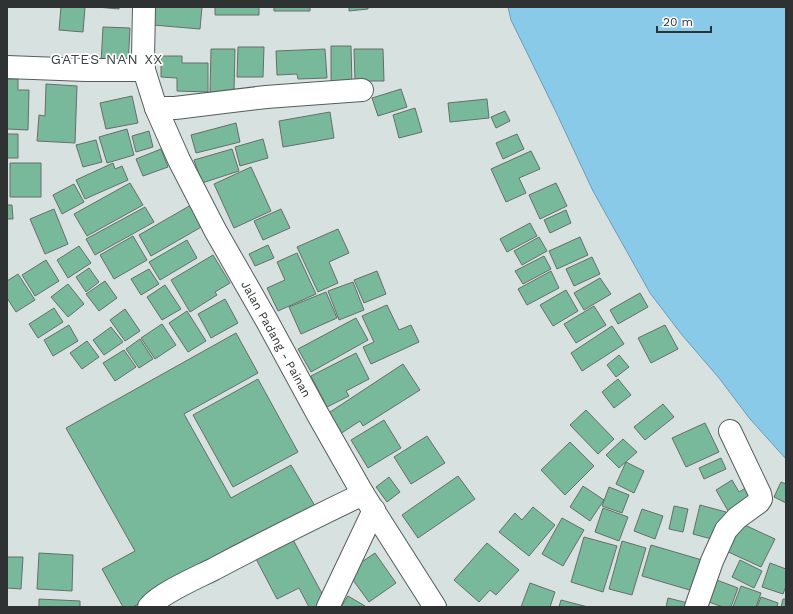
<svg xmlns="http://www.w3.org/2000/svg" width="793" height="614" viewBox="0 0 793 614" font-family="'Work Sans',sans-serif">
	<style>
		.water { fill: #8acae9; stroke: #6e9cb2 }
		.building { fill: #78b99c; stroke: #666e6a }
		.lines { fill: none; stroke-linecap: round; stroke-linejoin: round }
		.minor-casing { stroke: #555d5c; stroke-width: 24 }
		.highway-casing { stroke: #555d5c; stroke-width: 24 }
		.minor { stroke: #fff; stroke-width: 22 }
		.highway { stroke: #fff; stroke-width: 22 }
		.labels { text-anchor: middle; stroke-width: 3.5; stroke-linejoin: round; paint-order: stroke }
		.street-label { font-size: 12px; fill: #2e3232; stroke: #fff }
		.quarter-label { font-size: 14px; letter-spacing: 1px; fill: #3b4342; stroke: #fff }
	</style>
	<rect width="100%" height="100%" fill="#d7e1df"/>
	<!-- water -->
	<path class="water" d="M508 7H786V459L750 419 719 378 682 335 650 293 593 191 556 112 511 20Z"/>
	<!-- building -->
	<path class="building" d="M61 7H85L83 32 59 30Z
		M97 7H119V9Z
		M155 7H202L200 29 153 25Z
		M215 7H259V15H215Z
		M274 7H310V11H274Z
		M349 7H368V9L349 11Z
		M103 27 130 28 128 65 101 63Z
		M331 46H351L352 85 331 86Z
		M238 47H264L263 77H237Z
		M211 49H235L234 92H210Z
		M325 49 327 78 298 79 297 74 277 75 276 51Z
		M354 49H383L384 81H355Z
		M161 56H182V63H208V92L177 91V78L161 77Z
		M7 79H18V90H29L28 130 7 129Z
		M46 84 77 86 75 143 37 141 39 115 45 116Z
		M401 89 407 107 378 116 372 98Z
		M132 96 138 123 106 129 100 103Z
		M487 99 489 118 450 122 448 103Z
		M415 108 422 132 399 138 393 115Z
		M505 111 510 121 496 128 491 117Z
		M330 112 334 138 283 147 279 121Z
		M236 123 240 142 196 153 191 135Z
		M127 129 134 155 107 163 99 137Z
		M149 131 153 147 136 152 132 136Z
		M7 134H18V158H7Z
		M517 134 524 149 503 159 496 143Z
		M263 139 268 158 240 166 235 147Z
		M96 140 102 162 83 167 76 145Z
		M161 149 168 167 143 176 136 159Z
		M232 149 239 171 202 183 194 160Z
		M531 151 540 169 519 178 526 193 506 202 491 169Z
		M10 163H41V197H10Z
		M113 163 115 169 122 166 128 180 85 199 76 180Z
		M251 167 271 211 234 228 214 184Z
		M130 183 143 205 87 236 74 214Z
		M556 183 567 206 540 219 529 195Z
		M74 184 84 202 62 214 53 195Z
		M7 205H12L13 219H7Z
		M191 205 203 226 151 256 139 235Z
		M145 207 154 222 95 255 86 239Z
		M54 209 68 244 45 254 30 219Z
		M281 209 290 228 263 240 254 221Z
		M566 210 571 223 550 233 544 220Z
		M530 223 537 236 507 252 500 239Z
		M338 229 349 253 329 262 338 283 318 292 297 247Z
		M133 236 147 260 114 279 100 255Z
		M539 237 547 251 522 265 514 251Z
		M580 237 588 255 557 269 549 251Z
		M187 240 197 258 160 280 149 262Z
		M268 245 274 258 255 266 249 254Z
		M79 246 91 263 68 278 57 260Z
		M297 253 316 294 278 311 267 288 285 280 277 262Z
		M213 255 230 283 215 292 217 295 190 312 171 280Z
		M544 256 551 269 523 284 515 271Z
		M592 257 600 274 574 286 566 269Z
		M46 260 59 281 35 296 22 275Z
		M89 268 99 282 86 292 76 277Z
		M149 269 159 284 141 295 131 279Z
		M377 271 386 294 364 303 354 280Z
		M551 271 559 288 527 305 518 289Z
		M18 274 35 300 16 312 7 298V281Z
		M600 278 611 294 584 310 574 293Z
		M105 281 117 298 99 311 86 294Z
		M353 282 364 310 339 320 328 291Z
		M68 284 84 304 68 317 51 297Z
		M165 285 181 309 162 320 147 297Z
		M566 290 578 311 553 326 540 305Z
		M326 292 337 318 301 334 289 307Z
		M640 293 648 307 618 324 610 310Z
		M225 299 238 323 211 338 198 314Z
		M387 305 399 330 411 325 419 342 371 364 363 347 374 342 362 316Z
		M594 306 606 325 576 343 564 324Z
		M54 308 63 322 38 338 29 324Z
		M125 309 140 331 125 341 110 320Z
		M187 311 206 341 188 352 169 323Z
		M356 318 368 340 311 372 298 349Z
		M162 324 176 345 155 359 141 338Z
		M69 325 78 341 53 356 44 340Z
		M665 325 678 349 651 363 638 338Z
		M612 326 624 344 582 371 571 353Z
		M111 327 123 342 104 355 93 340Z
		M236 333 258 373 184 414 231 498 291 465 315 506 133 607H123L102 569 135 551 66 428Z
		M140 339 153 359 139 368 126 349Z
		M87 341 99 357 82 369 70 353Z
		M124 350 136 367 115 381 103 363Z
		M356 353 369 379 346 391 349 396 327 407 311 376Z
		M619 355 629 367 616 377 607 365Z
		M403 364 420 390 363 426 360 421 340 434 327 414Z
		M258 379 298 452 233 487 193 415Z
		M618 379 631 395 614 408 602 392Z
		M663 404 674 417 645 440 634 427Z
		M586 410 614 439 598 454 570 425Z
		M384 420 401 448 368 468 351 440Z
		M705 423 719 452 686 467 672 438Z
		M427 436 445 463 411 484 394 457Z
		M623 439 637 452 619 468 606 455Z
		M570 442 594 466 565 495 541 470Z
		M721 458 726 469 704 479 699 468Z
		M626 462 644 471 634 493 616 484Z
		M458 476 475 499 418 538 402 515Z
		M389 477 400 492 387 502 376 487Z
		M732 480 739 492 747 487 756 501 731 516 716 490Z
		M781 482 786 484V503L774 497Z
		M583 486 604 500 590 521 570 507Z
		M609 487 629 495 622 513 602 506Z
		M700 505 726 512 719 541 693 534Z
		M674 506 688 509 683 532 669 529Z
		M533 507 555 525 529 556 499 532 515 513 522 520Z
		M603 508 628 517 619 541 595 532Z
		M642 509 663 516 655 539 634 531Z
		M562 518 584 530 563 566 542 554Z
		M738 522 775 539 761 567 724 550Z
		M291 536 326 601 315 607H309L299 588 277 599 254 555Z
		M584 537 617 546 603 592 571 582Z
		M622 541 646 548 632 595 609 589Z
		M487 543 519 570 496 595 490 590 479 602 454 580Z
		M651 545 702 560 693 591 642 576Z
		M39 553 73 555 72 591 37 589Z
		M375 553 396 583 369 602 347 572Z
		M7 557H23L21 589 7 588Z
		M740 560 762 571 754 588 732 577Z
		M770 563 786 569V586L783 594 762 587Z
		M714 579 738 588 731 607H723L706 601Z
		M530 583 555 592 550 607H521Z
		M741 586 761 593 756 607H733Z
		M348 596 365 606 364 607H341Z
		M761 597 778 603 777 607H757Z
		M668 598 692 604V607H666Z
		M39 599 80 601V607H39Z
		M783 599H786V607H781Z
		M561 600 588 607H559Z"/>
	<g class="lines">
		<defs>
			<path id="minor" d="M7 67 86 70H144
				M156 108H175L266 97 362 90
				M149 607C161 593 196 578 214 569 263 543 313 518 363 494
				M328 607 374 510
				M696 607 712 561 726 530 737 518 759 502 761 499 760 494 730 431"/>
			<path id="highway" d="M144 7 143 59 144 70 156 108 179 160 215 230 267 321 317 413 363 494 435 607"/>
		</defs>
		<!-- minor casing -->
		<use href="#minor" class="minor-casing"/>
		<!-- highway casing -->
		<use href="#highway" class="highway-casing"/>
		<!-- minor -->
		<use href="#minor" class="minor"/>
		<!-- highway -->
		<use href="#highway" class="highway"/>
	</g>
	<g class="labels">
		<!-- street labels -->
		<g class="street-label">
			<text transform="translate(276 339) rotate(61)" y="4">Jalan Padang - Painan</text>
		</g>
		<!-- quarter labels -->
		<g class="quarter-label">
			<text x="107" y="64">GATES NAN XX</text>
		</g>
	</g>
	<!-- border -->
	<rect width="793" height="614" fill="none" stroke="#2e3232" stroke-width="16"/>
	<!-- scale -->
	<path d="M657 26v6h54v-6" fill="none" stroke="#2e3232" stroke-width="2"/>
	<text x="663" y="26" font-size="12" fill="#2e3232" stroke="#ffffff" stroke-width="3" paint-order="stroke">20 m</text>
</svg>
